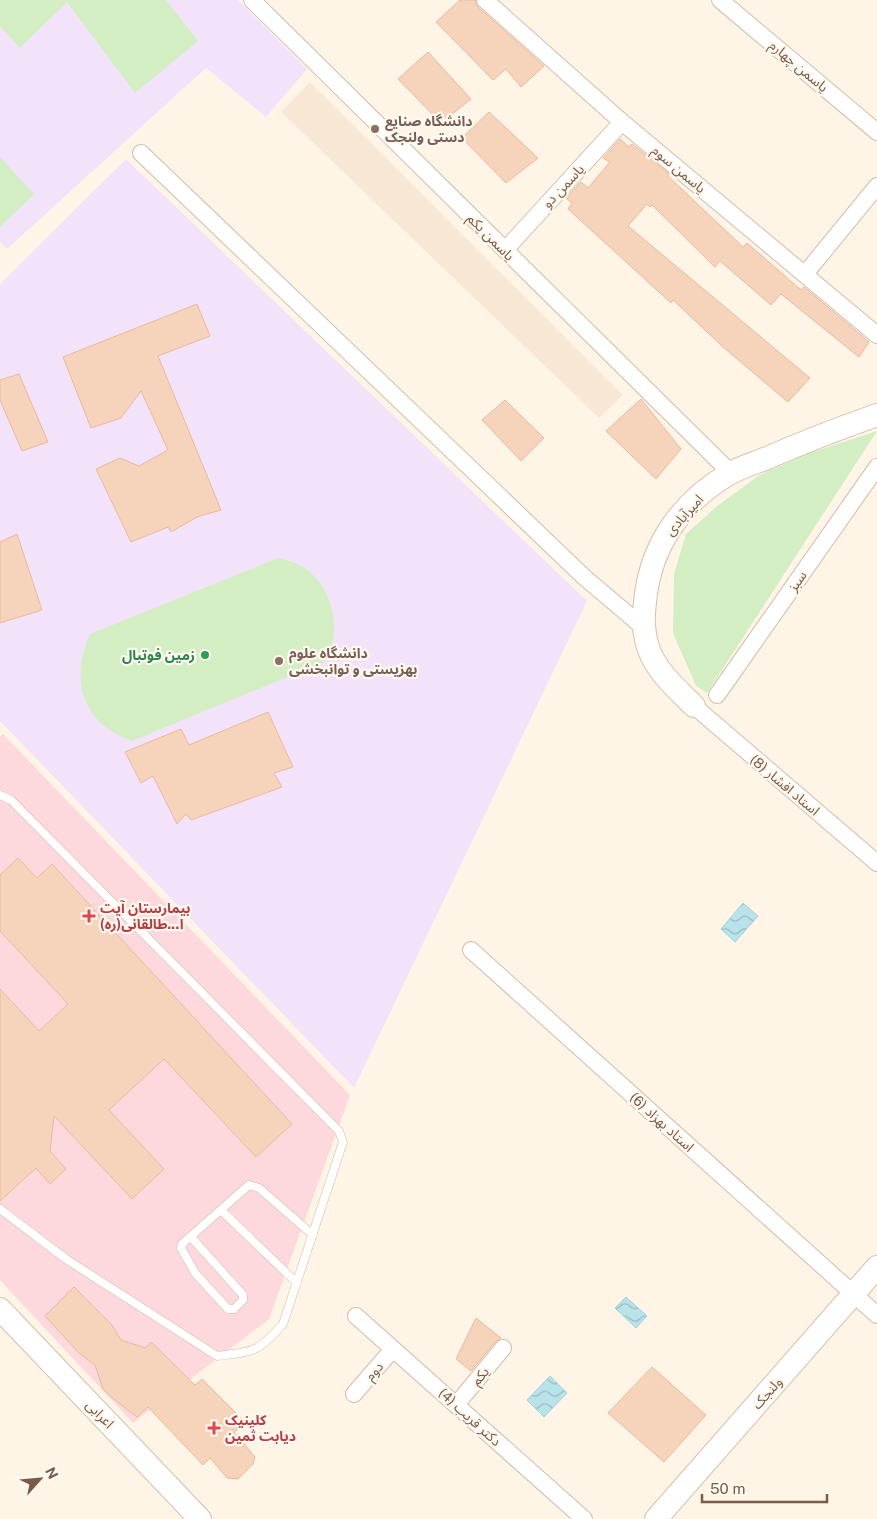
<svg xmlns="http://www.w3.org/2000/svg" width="877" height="1519" viewBox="0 0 877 1519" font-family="'Public Sans','Noto Sans Arabic',sans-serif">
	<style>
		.residential { fill: #f7e7d4 }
		.education { fill: #f2e3fb }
		.medical { fill: #fdd8dd }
		.park { fill: #d4eec3 }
		.water { fill: url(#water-waves); stroke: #9dd3dd }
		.building { fill: #f6d3bb; stroke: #ebb99a }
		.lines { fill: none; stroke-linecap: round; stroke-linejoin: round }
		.lane-casing { stroke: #d2bcaa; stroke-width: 9 }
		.street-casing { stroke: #d2bcaa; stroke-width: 18 }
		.secondary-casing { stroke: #d8bfaa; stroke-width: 24 }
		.lane { stroke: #fff; stroke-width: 8 }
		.street { stroke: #fff; stroke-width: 16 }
		.secondary { stroke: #fff; stroke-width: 22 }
		.education-dot { fill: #8d6e63; stroke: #fff9ef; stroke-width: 2 }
		.leisure-dot { fill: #2e9e5b; stroke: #fff9ef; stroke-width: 2 }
		.health-dot { fill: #e0444e; stroke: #fff9ef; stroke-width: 2 }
		.labels { text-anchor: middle; stroke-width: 4.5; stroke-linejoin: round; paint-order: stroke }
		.street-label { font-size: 14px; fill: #7b5a48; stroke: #fff9ef }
		.education-label { font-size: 14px; font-weight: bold; fill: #785e54; stroke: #fff9ef; text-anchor: start }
		.leisure-label { font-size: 14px; font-weight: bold; fill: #27864d; stroke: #fff9ef; text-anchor: end }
		.health-label { font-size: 14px; font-weight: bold; fill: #be3a42; stroke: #fff9ef; text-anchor: start }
	</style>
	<defs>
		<pattern id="water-waves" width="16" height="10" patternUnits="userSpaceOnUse" patternTransform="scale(1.25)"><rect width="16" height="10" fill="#b8e3ea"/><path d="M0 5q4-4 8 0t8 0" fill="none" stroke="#9bbbc0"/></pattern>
	</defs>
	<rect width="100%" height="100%" fill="#fef5e6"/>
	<!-- residential -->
	<path class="residential" d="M310 82 623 395 599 418 281 112Z"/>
	<!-- education -->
	<path class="education" d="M0 0H238L307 69 266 117 206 68 7 249 0 242Z
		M126 159 587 601 354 1088 0 721V284Z"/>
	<!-- medical -->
	<path class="medical" d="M3 734 350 1095 269 1319 133 1423 0 1280V737Z"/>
	<!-- park -->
	<path class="park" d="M0 0H166L198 41 135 93 67 2 20 48 0 26Z
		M0 157 34 194 0 227Z
		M877 431 707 693 696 686 673 633 674 574 686 534 717 506 761 474 813 452Z
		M278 558C286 560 295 562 303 567 334 587 342 630 326 661L132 741C82 724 69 679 90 634Z"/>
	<!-- water -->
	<path class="water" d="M743 903 758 916 735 942 721 929Z
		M626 1297 647 1316 636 1328 615 1308Z
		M550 1376 567 1393 544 1417 527 1400Z"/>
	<!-- building -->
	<path class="building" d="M460 0H475L478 7 544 66 521 87 506 69 493 80 436 22Z
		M428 52 471 99 441 123 398 79Z
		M489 112 538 158 506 183 462 138Z
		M620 139 629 147 632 144 669 174 668 176 743 247 747 243 801 290 804 287 869 342 859 357 781 294 771 305 720 261 715 267 652 205 650 207 647 204 628 226 810 378 788 402 723 347 673 300 671 303 568 209 572 203 566 198 581 182 588 188 610 162 603 158Z
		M197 304 210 336 158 356 221 510 197 517 171 532 168 527 131 542 96 469 120 458 139 466 168 450 141 391 121 418 91 428 63 357Z
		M19 374 48 442 22 451 0 400V380Z
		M641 399 681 449 656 479 606 431Z
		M505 400 544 438 521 461 482 420Z
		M17 534 42 610 0 623V542Z
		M268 712 293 767 274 773 282 787 191 820 186 814 177 824 153 776 141 783 125 752 181 729 189 745Z
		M18 858 37 878 52 864 292 1124 256 1157 164 1059 109 1110 164 1169 132 1199 54 1116 50 1151 66 1169 50 1184 36 1168 0 1201V989L39 1031 68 1004 0 931V875Z
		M74 1287 112 1325 121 1340 145 1348 151 1342 195 1385 202 1379 246 1423 234 1432 255 1457 253 1464 238 1479 227 1478 210 1458 203 1465 148 1407 137 1417 111 1397 103 1389 95 1365 79 1353 45 1316Z
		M476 1318 501 1338 495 1342 471 1371 456 1359Z
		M652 1367 706 1415 664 1462 608 1413Z"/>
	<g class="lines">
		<defs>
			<path id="lane" d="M0 795 11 800 339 1131 343 1142 283 1324C257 1353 255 1351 217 1356L66 1259 0 1209
				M221 1210 297 1283
				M191 1237 243 1295V1300L234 1309H228L195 1273 181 1248 182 1244 249 1185 259 1188 313 1235"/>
			<path id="street" d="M252 0 731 473
				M485 0 622 122 877 335
				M720 0 877 132
				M141 153 584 577 643 627
				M505 250 622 122
				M805 274 877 186
				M717 695 877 467
				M694 706 877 863
				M471 950 877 1315
				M356 1316 584 1519
				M354 1394 393 1349
				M456 1405 503 1348"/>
			<path id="secondary" d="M694 706C678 690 657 672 649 650 643 633 643 619 645 602 650 546 681 502 729 474 741 467 755 463 767 458 804 442 840 428 877 415
				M0 1309 200 1519
				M656 1519 877 1267"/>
		</defs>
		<!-- lane casing -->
		<use href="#lane" class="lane-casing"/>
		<!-- street casing -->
		<use href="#street" class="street-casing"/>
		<!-- secondary casing -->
		<use href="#secondary" class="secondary-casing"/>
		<!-- lane -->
		<use href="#lane" class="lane"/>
		<!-- street -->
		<use href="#street" class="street"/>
		<!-- secondary -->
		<use href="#secondary" class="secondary"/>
	</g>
	<!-- markers -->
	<g class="education-dot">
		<circle cx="375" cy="129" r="5"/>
		<circle cx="279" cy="661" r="5"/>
	</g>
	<circle class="leisure-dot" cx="205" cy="655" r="5"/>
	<g class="health-dot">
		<path d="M86.5 908.5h5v5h5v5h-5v5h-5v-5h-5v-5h5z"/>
		<path d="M211.5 1420.5h5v5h5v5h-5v5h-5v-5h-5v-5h5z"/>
	</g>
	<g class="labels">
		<!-- street labels -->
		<g class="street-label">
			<text transform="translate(799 66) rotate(40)" y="5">یاسمن چهارم</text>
			<text transform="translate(679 169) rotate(40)" y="5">یاسمن سوم</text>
			<text transform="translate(563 186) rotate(-47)" y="5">یاسمن دو</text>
			<text transform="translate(491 237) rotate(45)" y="5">یاسمن یکم</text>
			<text transform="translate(684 515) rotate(-48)" y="5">امیرآبادی</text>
			<text transform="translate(797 581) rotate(-55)" y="5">سبز</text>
			<text transform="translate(785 785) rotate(40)" y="5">استاد افشار (8)</text>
			<text transform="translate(662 1122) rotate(42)" y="5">استاد بهزاد (6)</text>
			<text transform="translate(374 1371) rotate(-49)" y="5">دوم</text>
			<text transform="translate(480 1376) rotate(-51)" y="5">یکم</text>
			<text transform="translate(767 1393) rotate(-49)" y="5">ولنجک</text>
			<text transform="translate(100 1414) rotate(46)" y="5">اعرابی</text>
			<text transform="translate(470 1417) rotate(42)" y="5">دکتر قریب (4)</text>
		</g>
		<!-- education labels -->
		<g class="education-label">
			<text x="385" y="126">دانشگاه صنایع<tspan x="385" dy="16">دستى ولنجک</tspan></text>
			<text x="289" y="658">دانشگاه علوم<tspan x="289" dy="16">بهزیستی و توانبخشی</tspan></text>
		</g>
		<!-- leisure labels -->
		<g class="leisure-label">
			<text x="195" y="660">زمین فوتبال</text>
		</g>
		<!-- health labels -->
		<g class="health-label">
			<text x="100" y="913">بیمارستان آیت<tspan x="100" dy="16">ا...طالقانی(ره)</tspan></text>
			<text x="225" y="1425">کلینیک<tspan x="225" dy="16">دیابت ثمین</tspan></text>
		</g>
	</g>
	<!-- north arrow -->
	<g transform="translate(40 1479) rotate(63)" stroke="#fff9ef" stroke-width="4" paint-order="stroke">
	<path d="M0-4L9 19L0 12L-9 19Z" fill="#7b5a48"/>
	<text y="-8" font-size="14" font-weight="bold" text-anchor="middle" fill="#7b5a48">N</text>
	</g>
	<!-- scale -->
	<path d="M702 1494v8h125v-8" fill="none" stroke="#7b5a48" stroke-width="2.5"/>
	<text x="710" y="1494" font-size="15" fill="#7b5a48" stroke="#fff9ef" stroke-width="4" paint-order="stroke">50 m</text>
</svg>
